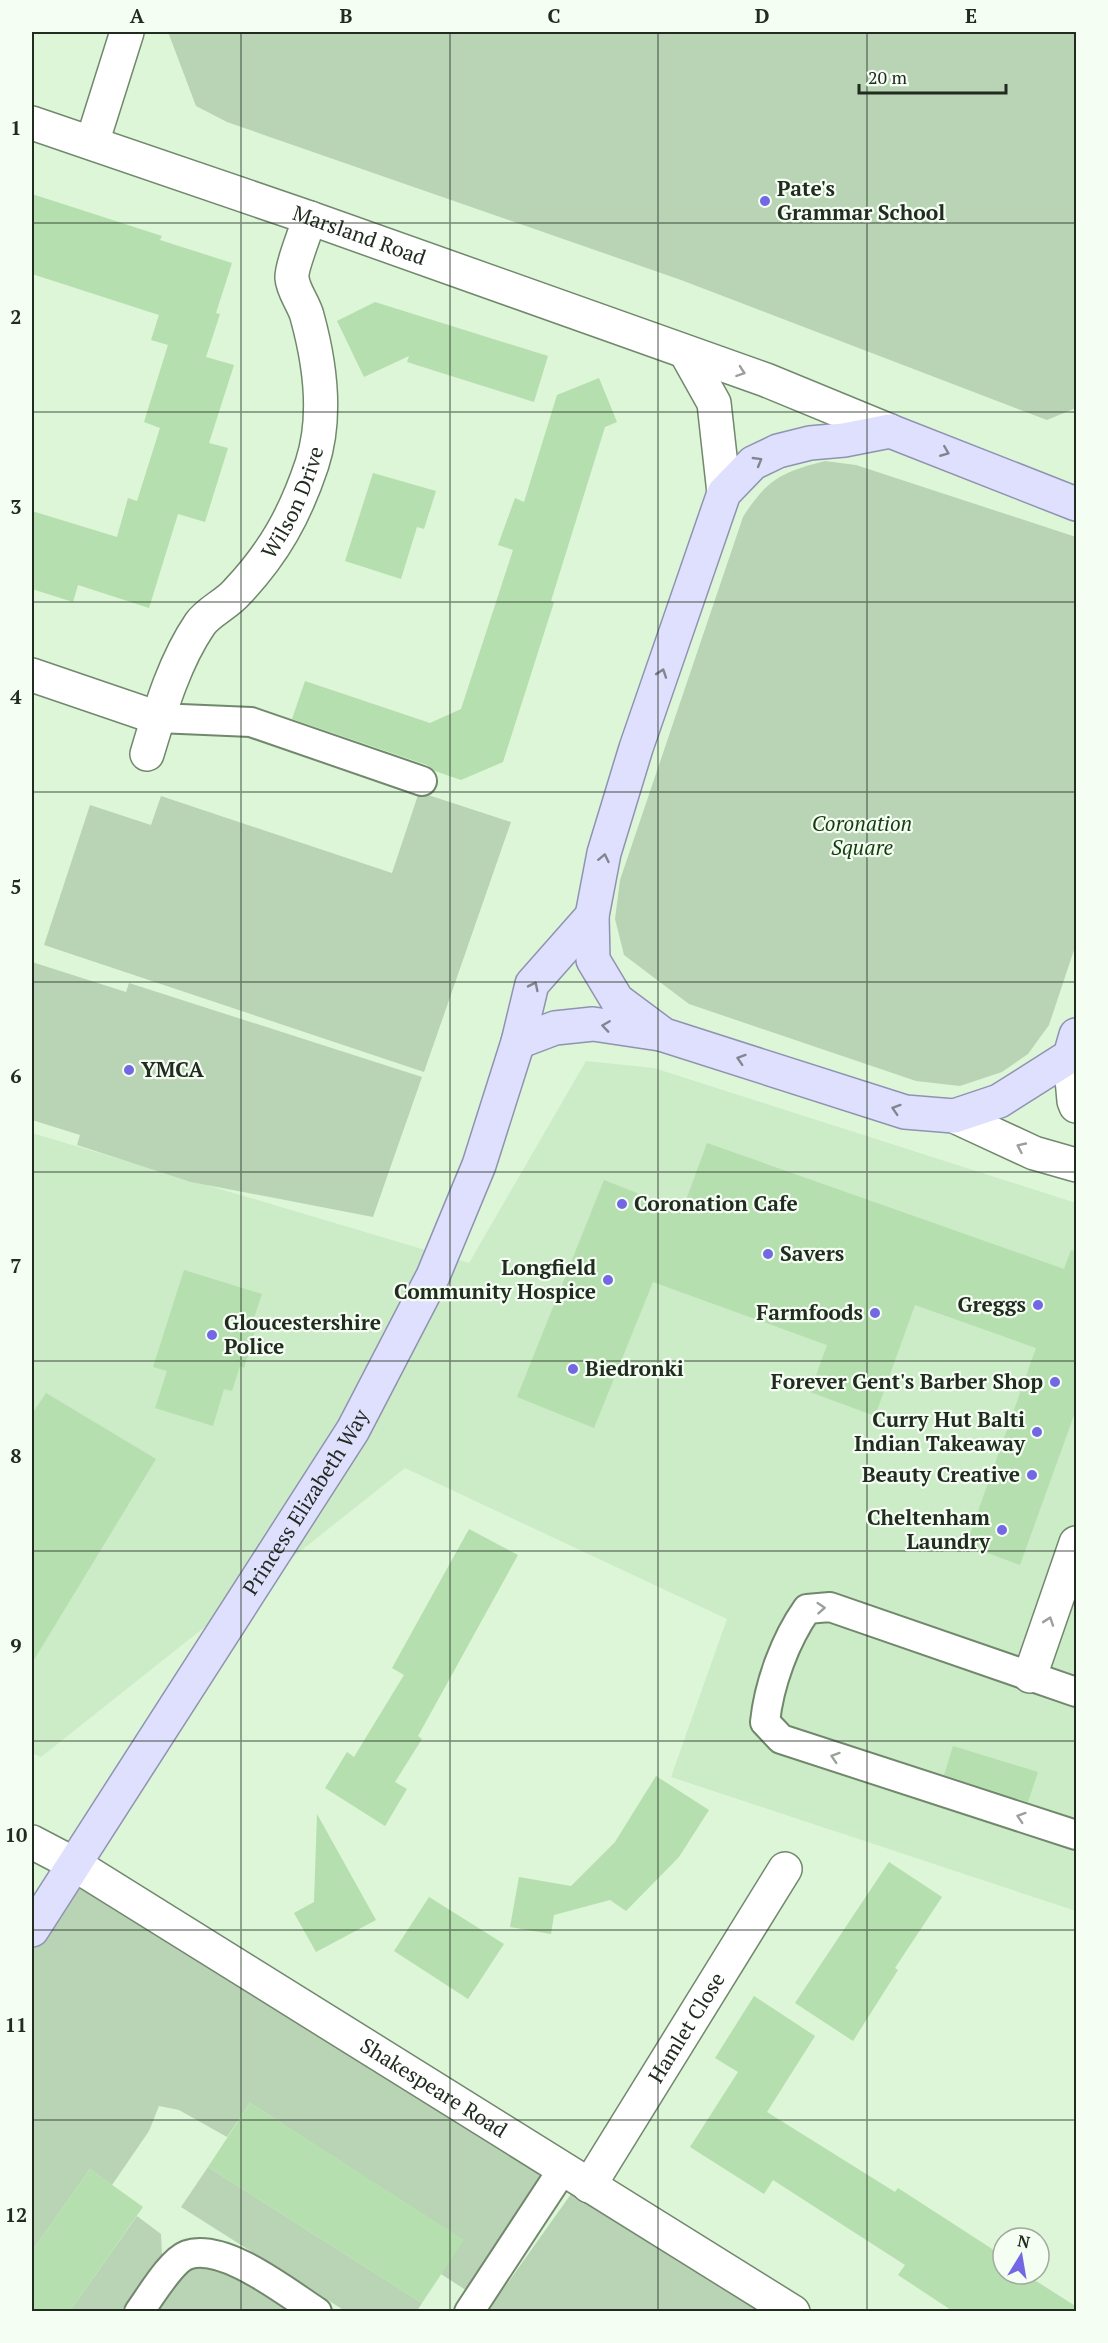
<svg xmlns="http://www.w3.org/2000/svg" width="1108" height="2343" viewBox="0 0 1108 2343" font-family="'PT Serif',serif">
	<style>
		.built { fill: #ccebc7 }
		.green { fill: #b9d4b4 }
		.building { fill: #b5dfae }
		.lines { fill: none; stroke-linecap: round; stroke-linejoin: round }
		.service-casing { stroke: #71886d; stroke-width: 32 }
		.minor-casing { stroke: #71886d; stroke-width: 36 }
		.tertiary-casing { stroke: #71886d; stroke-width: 36 }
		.primary-casing { stroke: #8f93b0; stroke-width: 36 }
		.service { stroke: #fff; stroke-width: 28 }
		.minor { stroke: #fff; stroke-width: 33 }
		.tertiary { stroke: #fff; stroke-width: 33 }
		.primary { stroke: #dfe0fe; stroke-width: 33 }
		.oneway { stroke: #9ba09b }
		.oneway2 { stroke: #80868f }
		.grid { fill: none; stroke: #212b20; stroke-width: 1.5; stroke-opacity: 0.55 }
		.poi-dot { fill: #7368e3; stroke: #f4fef2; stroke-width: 2 }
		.labels { text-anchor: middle; stroke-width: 4.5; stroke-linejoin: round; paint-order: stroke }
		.poi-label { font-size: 21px; font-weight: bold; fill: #212b20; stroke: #f4fef2; text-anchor: end }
		.street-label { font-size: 21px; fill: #212b20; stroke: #f4fef2 }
		.park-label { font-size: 21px; font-style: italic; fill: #143d0d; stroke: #f4fef2 }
		.neatline { fill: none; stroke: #212b20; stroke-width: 2 }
		.grid-label { font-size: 20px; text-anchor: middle; font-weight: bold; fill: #212b20 }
	</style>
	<rect width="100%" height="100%" fill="#dcf6d7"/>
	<!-- built -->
	<path class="built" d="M586 1061 654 1068 1076 1203V1911L671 1777 727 1619 405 1468 41 1757 32 1753V1133L469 1263Z"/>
	<!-- green -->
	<path class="green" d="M168 32H1076V408L1047 420 681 280 227 122 196 106Z
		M825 461 856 465 1076 537V944L1049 1025 1028 1054 1002 1072 960 1086 916 1081 689 1004 624 955 615 919 620 880 743 517C767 479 782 472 825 461Z
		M419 792 511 822 424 1072 44 945 90 805 151 825 161 796 392 873Z
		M32 962 126 992 129 983 422 1077 373 1217 191 1182 77 1145 80 1135 32 1120Z
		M74 1864 563 2169 478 2298 441 2274 463 2240 250 2103 227 2137 179 2110 159 2106 149 2131 112 2185 90 2169 32 2251V1930Z
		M208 2167 422 2303 417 2311H345L181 2207Z
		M581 2180 793 2312H487Z
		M137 2216 161 2234 162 2255 121 2311 69 2312Z
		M187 2255 317 2312H139Z"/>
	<!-- building -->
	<path class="building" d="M32 194 162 236 160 240 232 263 216 313 220 314 206 357 234 365 209 443 228 448 205 522 178 514 149 608 78 585 73 602 32 589V511L117 537 128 498 137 501 160 428 144 422 168 345 151 340 159 315 32 274Z
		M375 302 548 356 534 402 407 362 409 356 364 377 337 321Z
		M599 378 617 422 605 427 551 601 554 602 503 762 461 780 435 771 427 765 292 719 305 681 430 723 461 709 513 550 498 545 515 498 524 502 557 395Z
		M373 473 436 491 424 529 417 527 401 579 345 561Z
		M707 1143 1064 1269 1071 1250 1077 1251V1407L1020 1565 966 1545 1036 1348 915 1305 875 1416 810 1392 827 1345 653 1282 594 1428 517 1397 604 1180 682 1211Z
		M184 1270 262 1294 252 1324 257 1325 244 1368 240 1366 232 1391 224 1389 213 1426 155 1408 167 1371 153 1367Z
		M46 1393 156 1459 32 1663V1414Z
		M469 1529 518 1555 418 1736 422 1739 395 1782 407 1789 385 1826 325 1788 347 1752 354 1757 404 1675 392 1668Z
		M953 1746 1038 1772 1028 1802 944 1775Z
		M656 1776 709 1810 679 1857 626 1911 610 1900 554 1915 551 1934 510 1927 519 1877 571 1886 615 1842Z
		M317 1814 376 1920 316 1952 294 1913 314 1902Z
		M889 1862 942 1897 895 1968 898 1970 853 2041 795 2003Z
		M429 1897 504 1944 468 1999 394 1951Z
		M754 1996 815 2036 767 2112 895 2192 898 2188 1003 2256V2274H1025L1077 2307V2312H954L898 2275 905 2265 773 2180 764 2194 690 2147 738 2072 715 2058Z
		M250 2103 464 2240 422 2303 208 2167Z
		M90 2169 143 2207 69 2312H32V2251Z"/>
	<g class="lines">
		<defs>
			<path id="service" d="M158 718 251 722 422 781
				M1076 1692 830 1607 807 1609C785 1640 769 1684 765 1722L781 1739 1076 1835
				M139 2312C150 2297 171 2261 187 2255 224 2242 287 2293 317 2312
				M469 2312 563 2169"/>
			<g id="minor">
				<path d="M92 143 127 32"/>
				<path d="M32 675 158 718"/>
				<path id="s1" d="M147 754C160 711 174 662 200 624 208 612 227 604 237 592 274 553 295 515 312 464 327 418 320 363 307 316 304 304 293 291 292 278 291 268 306 230 310 218"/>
				<path d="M1030 1676 1076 1543"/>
				<path id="s2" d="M32 1842 74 1864 793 2312"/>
				<path id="s3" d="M589 2186 785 1869"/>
			</g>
			<g id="tertiary">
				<path id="s4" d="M32 123 310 218 766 380 890 431"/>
				<path d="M686 353 714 403 724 493"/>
				<path d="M1070 1056 1074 1101 1076 1106"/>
				<path d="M954 1116 1034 1153 1076 1165"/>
			</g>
			<g id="primary">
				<path d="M1076 504 890 431 844 440 810 443 778 451 753 463 724 493 636 748 604 853 592 916 593 960 617 1000 664 1035 905 1112 954 1116 999 1101 1070 1056 1076 1035"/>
				<path d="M518 1042 555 1028 593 1024 660 1034"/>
				<path id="s5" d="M32 1930 353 1430 433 1276 479 1165 518 1042 532 984 592 916"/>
			</g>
		</defs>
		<!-- service casing -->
		<use href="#service" class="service-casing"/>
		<!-- minor casing -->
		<use href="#minor" class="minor-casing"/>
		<!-- tertiary casing -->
		<use href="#tertiary" class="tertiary-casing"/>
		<!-- primary casing -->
		<use href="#primary" class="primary-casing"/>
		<!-- service -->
		<use href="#service" class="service"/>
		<!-- minor -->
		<use href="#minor" class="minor"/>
		<!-- tertiary -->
		<use href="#tertiary" class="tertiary"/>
		<!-- primary -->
		<use href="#primary" class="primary"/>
	</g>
	<!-- one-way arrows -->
	<defs><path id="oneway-chevron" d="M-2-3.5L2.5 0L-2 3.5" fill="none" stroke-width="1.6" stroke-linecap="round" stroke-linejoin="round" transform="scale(1.5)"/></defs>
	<g class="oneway">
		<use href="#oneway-chevron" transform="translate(741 372) rotate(19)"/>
		<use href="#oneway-chevron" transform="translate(1021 1147) rotate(-155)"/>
		<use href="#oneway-chevron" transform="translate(821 1608) rotate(-4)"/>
		<use href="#oneway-chevron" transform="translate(1049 1621) rotate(-71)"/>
		<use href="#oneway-chevron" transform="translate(835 1757) rotate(-162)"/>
		<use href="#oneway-chevron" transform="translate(1021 1817) rotate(-162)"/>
	</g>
	<g class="oneway2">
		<use href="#oneway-chevron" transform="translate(945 452) rotate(22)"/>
		<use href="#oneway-chevron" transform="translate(758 461) rotate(-30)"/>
		<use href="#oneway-chevron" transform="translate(662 673) rotate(-71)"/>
		<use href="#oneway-chevron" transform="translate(604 858) rotate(-78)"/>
		<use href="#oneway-chevron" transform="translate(534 986) rotate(-64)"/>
		<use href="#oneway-chevron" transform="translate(606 1026) rotate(-172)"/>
		<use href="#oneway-chevron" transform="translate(741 1059) rotate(-162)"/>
		<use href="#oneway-chevron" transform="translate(896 1109) rotate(-162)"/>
	</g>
	<!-- grid -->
	<path class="grid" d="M241 32V2312M450 32V2312M658 32V2312M867 32V2312M32 223H1076M32 412H1076M32 602H1076M32 792H1076M32 982H1076M32 1172H1076M32 1361H1076M32 1551H1076M32 1741H1076M32 1930H1076M32 2120H1076"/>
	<!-- markers -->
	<g class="poi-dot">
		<circle cx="765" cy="201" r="6"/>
		<circle cx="129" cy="1070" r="6"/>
		<circle cx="622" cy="1204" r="6"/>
		<circle cx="768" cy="1254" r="6"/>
		<circle cx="608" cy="1280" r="6"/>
		<circle cx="1038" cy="1305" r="6"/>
		<circle cx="875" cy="1313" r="6"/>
		<circle cx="212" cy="1335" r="6"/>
		<circle cx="573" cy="1369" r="6"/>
		<circle cx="1055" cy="1382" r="6"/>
		<circle cx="1037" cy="1432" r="6"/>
		<circle cx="1032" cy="1475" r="6"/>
		<circle cx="1002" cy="1530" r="6"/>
	</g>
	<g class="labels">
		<!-- poi labels -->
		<g class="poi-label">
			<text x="777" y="196" text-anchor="start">Pate's<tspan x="777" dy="24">Grammar School</tspan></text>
			<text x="141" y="1077" text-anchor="start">YMCA</text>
			<text x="634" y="1211" text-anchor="start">Coronation Cafe</text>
			<text x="780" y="1261" text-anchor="start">Savers</text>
			<text x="596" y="1275">Longfield<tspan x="596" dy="24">Community Hospice</tspan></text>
			<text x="1026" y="1312">Greggs</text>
			<text x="863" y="1320">Farmfoods</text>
			<text x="224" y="1330" text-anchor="start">Gloucestershire<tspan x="224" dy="24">Police</tspan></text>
			<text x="585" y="1376" text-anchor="start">Biedronki</text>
			<text x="1043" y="1389">Forever Gent's Barber Shop</text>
			<text x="1025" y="1427">Curry Hut Balti<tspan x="1025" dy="24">Indian Takeaway</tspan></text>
			<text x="1020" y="1482">Beauty Creative</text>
			<text x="990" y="1525">Cheltenham<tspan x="990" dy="24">Laundry</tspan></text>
		</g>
		<!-- street labels -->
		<g class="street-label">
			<text dy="7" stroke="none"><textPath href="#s4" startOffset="346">Marsland Road</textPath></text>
			<text dy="7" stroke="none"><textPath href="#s1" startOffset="297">Wilson Drive</textPath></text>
			<text dy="7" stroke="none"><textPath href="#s5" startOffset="508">Princess Elizabeth Way</textPath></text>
			<text dy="7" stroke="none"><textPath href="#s3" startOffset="186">Hamlet Close</textPath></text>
			<text dy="7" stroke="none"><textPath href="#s2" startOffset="471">Shakespeare Road</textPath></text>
		</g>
		<!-- park labels -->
		<g class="park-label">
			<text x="862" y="831">Coronation<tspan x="862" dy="24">Square</tspan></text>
		</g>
	</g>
	<!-- border -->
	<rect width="1108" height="2343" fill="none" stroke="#f4fef2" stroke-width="66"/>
	<!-- north arrow -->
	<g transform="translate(1021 2256) rotate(11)"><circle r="28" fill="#f4fef2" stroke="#a0aa9e" stroke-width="1.5"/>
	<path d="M0-4.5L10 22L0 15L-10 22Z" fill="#7368e3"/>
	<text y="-9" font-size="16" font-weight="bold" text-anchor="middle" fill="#212b20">N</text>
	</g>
	<!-- scale -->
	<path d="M859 84v9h147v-9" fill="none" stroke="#212b20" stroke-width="3"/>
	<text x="868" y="84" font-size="18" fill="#212b20" stroke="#f4fef2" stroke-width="4.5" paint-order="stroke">20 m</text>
	<rect x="33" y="33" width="1042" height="2277" class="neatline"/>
	<g class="grid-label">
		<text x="137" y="23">A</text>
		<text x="346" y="23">B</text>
		<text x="554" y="23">C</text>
		<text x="762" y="23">D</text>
		<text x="971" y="23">E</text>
		<text x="16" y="135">1</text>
		<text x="16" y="324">2</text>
		<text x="16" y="514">3</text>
		<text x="16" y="704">4</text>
		<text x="16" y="894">5</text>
		<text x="16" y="1083">6</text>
		<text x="16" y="1273">7</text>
		<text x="16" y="1463">8</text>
		<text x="16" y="1653">9</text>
		<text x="16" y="1842">10</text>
		<text x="16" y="2032">11</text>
		<text x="16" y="2222">12</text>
	</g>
</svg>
